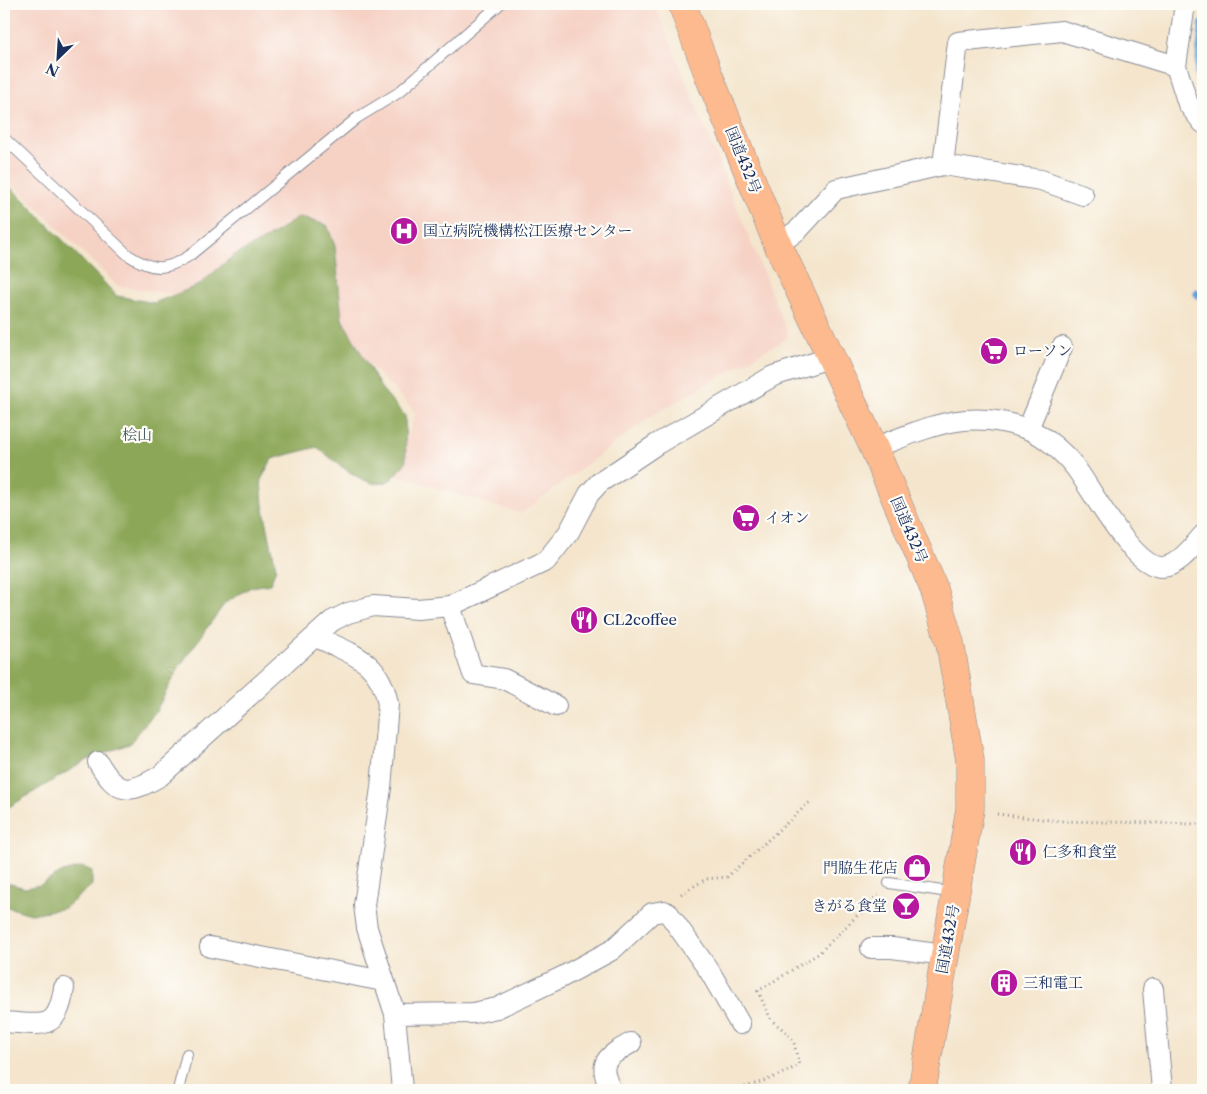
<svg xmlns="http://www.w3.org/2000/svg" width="1207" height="1094" viewBox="0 0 1207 1094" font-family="'Libre Caslon Text','Noto Serif JP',serif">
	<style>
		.built { fill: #f6d2c5 }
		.forest { fill: #8ca759; stroke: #546b5c }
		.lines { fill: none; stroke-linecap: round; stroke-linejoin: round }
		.stream { stroke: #669fd5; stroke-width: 8 }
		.lane-casing { stroke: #888a95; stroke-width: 12 }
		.street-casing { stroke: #888a95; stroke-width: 22 }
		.highway-casing { stroke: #888a95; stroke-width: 29 }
		.path { stroke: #888a95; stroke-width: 3; stroke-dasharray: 1 4; stroke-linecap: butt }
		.lane { stroke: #fff; stroke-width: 10 }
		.street { stroke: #fff; stroke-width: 20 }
		.highway { stroke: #fcba8e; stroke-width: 28 }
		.labels { text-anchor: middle; stroke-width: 4.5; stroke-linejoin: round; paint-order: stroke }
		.street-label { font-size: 15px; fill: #1b2f5e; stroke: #fdfcf7 }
		.poi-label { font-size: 15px; fill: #1b2f5e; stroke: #fdfcf7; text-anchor: start }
		.park-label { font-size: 15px; fill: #485b60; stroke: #fdfcf7 }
	</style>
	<rect width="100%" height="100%" fill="#fdfcf7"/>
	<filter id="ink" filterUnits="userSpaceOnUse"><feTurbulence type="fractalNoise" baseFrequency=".02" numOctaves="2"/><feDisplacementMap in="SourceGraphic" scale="10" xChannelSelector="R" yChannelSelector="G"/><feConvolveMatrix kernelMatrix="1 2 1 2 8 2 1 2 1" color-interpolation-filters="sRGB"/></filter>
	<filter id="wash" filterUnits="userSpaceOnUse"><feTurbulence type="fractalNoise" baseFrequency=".0096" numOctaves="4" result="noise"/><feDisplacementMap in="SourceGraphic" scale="20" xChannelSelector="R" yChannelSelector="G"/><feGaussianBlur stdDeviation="1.12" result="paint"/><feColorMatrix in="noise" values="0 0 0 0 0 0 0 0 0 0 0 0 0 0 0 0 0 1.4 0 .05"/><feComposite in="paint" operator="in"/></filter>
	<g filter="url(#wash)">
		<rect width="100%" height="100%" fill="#f4e5cc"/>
		<!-- built -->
		<path class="built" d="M4 4H655L789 337 650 417 521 514 395 474 416 413 324 317 118 286 4 176Z"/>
		<!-- forest -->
		<path class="forest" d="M4 182 19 195 117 296 154 303 199 285 233 256 274 234 298 217 327 225 335 246 342 319 381 388 405 416 406 462C401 468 396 476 390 480 370 495 333 459 317 447L272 459 261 480 263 505 276 568 270 584 251 587 225 603 179 667 156 711 129 744 85 761 4 810Z
			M83 867 92 871V885L65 908 31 914 4 906V882L25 888 40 885 63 872Z"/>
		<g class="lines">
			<!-- stream -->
			<path class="stream" d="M1203 24 1198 72 1203 91
				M1197 293 1203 299"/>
		</g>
	</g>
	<g filter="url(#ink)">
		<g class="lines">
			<defs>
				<path id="lane" d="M4 138 128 255C153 271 165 271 189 256L357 118 398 93 500 4
					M889 883 955 893
					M178 1090 187 1054"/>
				<path id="street" d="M1176 66 1188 104 1203 123
					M943 165 1041 180 1083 195
					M778 245 799 229 836 189 943 165 958 42 1062 31 1176 66 1185 4
					M1028 429 1062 347
					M874 448C929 427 968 407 1027 429 1044 435 1064 453 1075 467 1091 488 1133 568 1162 567 1178 567 1194 545 1203 535
					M450 606 473 674 504 679 556 706
					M316 637C352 654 380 660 388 704L381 788 364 905 367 928 395 1014 402 1090
					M98 762C118 796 129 794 160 776L332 621 348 613 373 606 418 609 450 606 546 561 569 532 589 494 599 483 657 444 773 376 832 357
					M210 947 383 981
					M871 948H892L945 955
					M1153 989 1162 1090
					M395 1014 473 1013 497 1008 562 977 612 950 652 913 664 911 669 914 710 972 740 1024
					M4 1022C42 1024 57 1033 64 988
					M611 1090C597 1062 606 1057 631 1043"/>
				<path id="highway" d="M682 4 709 76 778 245 874 448 934 589 950 643 970 760V809L922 1090"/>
			</defs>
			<!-- lane casing -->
			<use href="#lane" class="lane-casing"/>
			<!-- street casing -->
			<use href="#street" class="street-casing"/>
			<!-- highway casing -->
			<use href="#highway" class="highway-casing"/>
			<!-- path -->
			<path class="path" d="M997 814 1059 821 1203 824
				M681 894 706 879 727 877 810 802
				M730 1090C754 1086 777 1077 799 1065L794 1043 786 1032 771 1020 758 991 818 954 878 895"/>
			<!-- lane -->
			<use href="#lane" class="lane"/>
			<!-- street -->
			<use href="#street" class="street"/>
			<!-- highway -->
			<use href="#highway" class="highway"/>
		</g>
	</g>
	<!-- icons -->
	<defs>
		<symbol id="hospital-disc" viewBox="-11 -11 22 22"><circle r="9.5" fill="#b5179e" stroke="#fdfcf7"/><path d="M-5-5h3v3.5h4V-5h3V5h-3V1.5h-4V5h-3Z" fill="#fff"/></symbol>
		<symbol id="supermarket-disc" viewBox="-11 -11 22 22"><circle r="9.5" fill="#b5179e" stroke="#fdfcf7"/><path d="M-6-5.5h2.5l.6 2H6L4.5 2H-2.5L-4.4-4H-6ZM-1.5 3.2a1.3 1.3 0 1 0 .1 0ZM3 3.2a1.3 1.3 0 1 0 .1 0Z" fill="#fff"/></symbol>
		<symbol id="restaurant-disc" viewBox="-11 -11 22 22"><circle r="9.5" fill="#b5179e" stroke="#fdfcf7"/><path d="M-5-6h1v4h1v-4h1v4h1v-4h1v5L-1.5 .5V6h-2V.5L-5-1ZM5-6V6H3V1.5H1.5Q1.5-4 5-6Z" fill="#fff"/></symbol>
		<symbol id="shop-disc" viewBox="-11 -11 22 22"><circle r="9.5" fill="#b5179e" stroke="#fdfcf7"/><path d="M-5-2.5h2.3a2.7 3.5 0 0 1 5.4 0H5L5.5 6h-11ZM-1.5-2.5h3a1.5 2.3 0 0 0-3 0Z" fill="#fff"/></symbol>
		<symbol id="bar-disc" viewBox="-11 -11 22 22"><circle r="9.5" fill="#b5179e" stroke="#fdfcf7"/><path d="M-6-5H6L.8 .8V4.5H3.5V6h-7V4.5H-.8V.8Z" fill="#fff"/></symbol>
		<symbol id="building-disc" viewBox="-11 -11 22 22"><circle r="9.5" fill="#b5179e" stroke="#fdfcf7"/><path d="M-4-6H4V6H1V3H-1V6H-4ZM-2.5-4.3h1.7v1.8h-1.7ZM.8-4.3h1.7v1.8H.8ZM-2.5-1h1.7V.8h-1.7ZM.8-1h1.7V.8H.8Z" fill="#fff"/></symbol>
	</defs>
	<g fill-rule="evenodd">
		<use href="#hospital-disc" x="388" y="215" width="32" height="32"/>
		<use href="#supermarket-disc" x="978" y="335" width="32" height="32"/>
		<use href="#supermarket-disc" x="730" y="502" width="32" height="32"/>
		<use href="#restaurant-disc" x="568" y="604" width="32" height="32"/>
		<use href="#restaurant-disc" x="1007" y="836" width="32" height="32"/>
		<use href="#shop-disc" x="901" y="852" width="32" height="32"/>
		<use href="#bar-disc" x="890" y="890" width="32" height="32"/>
		<use href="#building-disc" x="988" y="967" width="32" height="32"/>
	</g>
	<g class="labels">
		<!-- street labels -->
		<g class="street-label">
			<text transform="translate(743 160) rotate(68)" y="5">国道432号</text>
			<text transform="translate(909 530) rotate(67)" y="5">国道432号</text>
			<text transform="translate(948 939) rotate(-80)" y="5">国道432号</text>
		</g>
		<!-- poi labels -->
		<g class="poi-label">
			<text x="423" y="236">国立病院機構松江医療センター</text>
			<text x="1013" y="356">ローソン</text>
			<text x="765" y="523">イオン</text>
			<text x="603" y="625">CL2coffee</text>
			<text x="1042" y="857">仁多和食堂</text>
			<text x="898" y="873" text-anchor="end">門脇生花店</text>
			<text x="887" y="911" text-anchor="end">きがる食堂</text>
			<text x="1023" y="988">三和電工</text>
		</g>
		<!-- park labels -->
		<g class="park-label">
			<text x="137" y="440">桧山</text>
		</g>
	</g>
	<!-- margin -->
	<rect width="1207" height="1094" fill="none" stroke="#fdfcf7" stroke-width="20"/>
	<!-- north arrow -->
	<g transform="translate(58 58) rotate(205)" stroke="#fdfcf7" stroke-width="4" paint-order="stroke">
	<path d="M0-4L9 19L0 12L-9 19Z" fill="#1b2f5e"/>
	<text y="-8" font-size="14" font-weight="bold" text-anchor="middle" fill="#1b2f5e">N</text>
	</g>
</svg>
